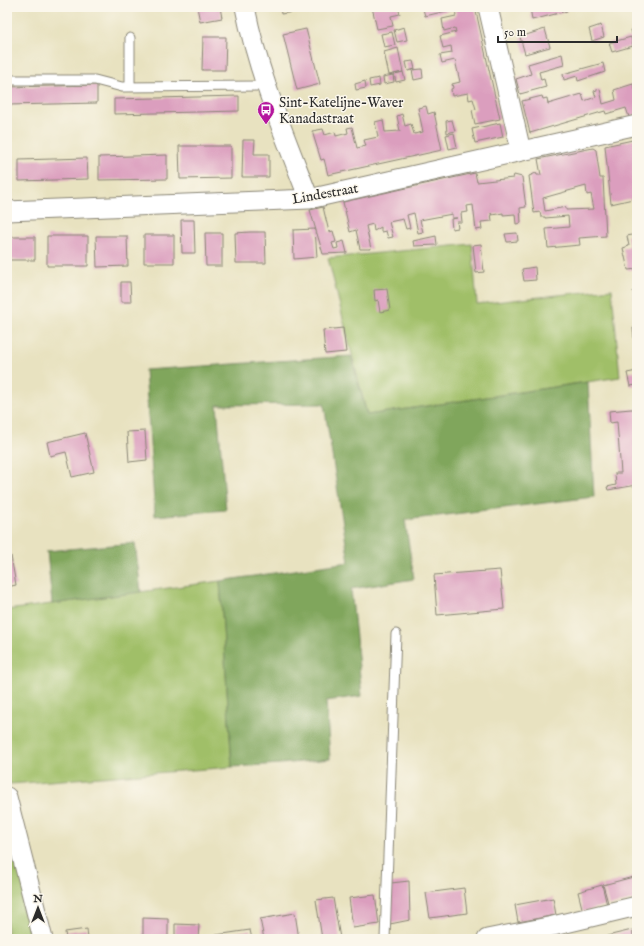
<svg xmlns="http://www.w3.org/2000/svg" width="644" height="946" viewBox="0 0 644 946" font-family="'IM FELL English',serif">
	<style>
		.green { fill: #a0bf67; stroke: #667549 }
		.forest { fill: #80a65c; stroke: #566844 }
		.building { fill: #db9ebe; fill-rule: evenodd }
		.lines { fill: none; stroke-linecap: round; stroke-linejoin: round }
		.service-casing { stroke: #8a8676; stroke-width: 11 }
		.minor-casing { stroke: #8a8676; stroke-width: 21 }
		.service { stroke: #fff; stroke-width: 9 }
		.minor { stroke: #fff; stroke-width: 19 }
		.labels { text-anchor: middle; stroke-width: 3; stroke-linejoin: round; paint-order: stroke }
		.poi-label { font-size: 14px; fill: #2b2b2b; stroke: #fbf7ec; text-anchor: start }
		.street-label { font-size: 14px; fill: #2b2b2b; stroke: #fbf7ec }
	</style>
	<rect width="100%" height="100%" fill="#fbf7ec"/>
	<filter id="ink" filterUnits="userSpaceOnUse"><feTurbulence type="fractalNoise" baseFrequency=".025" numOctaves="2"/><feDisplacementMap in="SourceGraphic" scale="8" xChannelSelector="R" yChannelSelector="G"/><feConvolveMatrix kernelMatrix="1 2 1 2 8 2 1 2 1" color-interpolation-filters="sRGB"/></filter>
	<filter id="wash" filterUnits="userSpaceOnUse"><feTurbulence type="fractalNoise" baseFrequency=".012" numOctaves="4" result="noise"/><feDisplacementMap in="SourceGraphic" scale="16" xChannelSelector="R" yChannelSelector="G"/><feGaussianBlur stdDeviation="0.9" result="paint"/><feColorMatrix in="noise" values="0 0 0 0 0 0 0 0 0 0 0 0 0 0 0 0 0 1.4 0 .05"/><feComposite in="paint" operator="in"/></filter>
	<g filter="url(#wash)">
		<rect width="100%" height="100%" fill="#e8e2c0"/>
		<!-- green -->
		<path class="green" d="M472 244 477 304 612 289 620 377 367 415 328 258Z
			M220 581 232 767 10 784 7 772V610Z
			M7 805 41 939H7Z"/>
		<!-- forest -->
		<path class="forest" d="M351 356 367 415 588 382 594 497 405 520 414 579 351 589 362 696 326 701 330 759 281 764 232 767 220 581 349 562 324 404 217 405 226 510 155 516 145 370Z
			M135 543 141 592 52 604 47 551Z"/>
		<g id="blocks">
			<!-- building -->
			<path class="building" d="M197 7H220L222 18 200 22Z
				M280 7H309L310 9 281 14Z
				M372 7H398L400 14 391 16 393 26 377 29Z
				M429 7H475L500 119 475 124 472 110 476 109 473 99 469 100 468 93 452 96 451 89 453 88 452 84 460 82 455 60 442 63 440 55 452 53 451 46 443 48 440 36 456 32 455 28 444 31 442 19 456 16 455 9 425 16 423 9Z
				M530 7H566L567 11 532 20Z
				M601 25 604 37 592 41 589 29Z
				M404 27 407 40 397 42 394 30Z
				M637 28V45L636 46 631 30Z
				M306 29 320 84 297 90 283 34Z
				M545 29 550 47 525 54 520 37Z
				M392 32 395 45 384 47 381 34Z
				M203 37H226L225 70H202Z
				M631 37 633 46 612 52 609 43Z
				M398 48 403 72 389 75 384 52Z
				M562 54 564 65 539 72 541 80 544 79 546 87 520 94 516 79 531 74 528 64Z
				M413 61 415 69 408 71 406 62Z
				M603 63 605 72 578 81 577 76 564 80 563 74Z
				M422 69 423 78 414 80 412 70Z
				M403 72 405 80 396 82 394 74Z
				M393 75 394 82 384 84 383 77Z
				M379 78 380 85 370 87 369 80Z
				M365 81 366 88 356 90 355 84Z
				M633 84 637 94V114L629 117 626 108 606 114 605 111 530 133 522 101 542 96 543 99 547 98 548 104 582 94 584 101 596 97 594 91 600 89 603 104 616 100 614 90Z
				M97 85V103L7 105V87Z
				M239 96V111L114 114V99Z
				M426 106 428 114 434 112 442 150 328 175 324 159 321 160 312 131 323 129 325 135 335 132 336 136 348 133 347 128 352 127 357 148 366 146 364 140 378 137 375 122 383 120 385 132 400 131 397 116 402 114 405 126 411 124 414 134 423 132 418 108Z
				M452 120 455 131 447 133 446 121Z
				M500 123 503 137 475 143 472 129Z
				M454 133 457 147 449 149 446 135Z
				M637 139V198L611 204 605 146Z
				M243 140H255L254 154H269V177H242Z
				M179 146H231V178L180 179Z
				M593 148 596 150 600 178H603L606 236 579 238 580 245 548 248 546 229 569 227 568 216 545 218V217H541L540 212 534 213 529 176 536 173 537 175H541L538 159ZM586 186 587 195 591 194 594 209 566 210V207L545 211 543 198Z
				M167 155V179L99 180V157Z
				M87 158 88 179 19 181V160Z
				M475 173 477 182 513 178 514 175 522 177 526 207 520 208 521 223 516 224 515 214 503 215V213L492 215 491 213 492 221 481 222 482 229 476 230 473 205 467 206 468 212 461 213 462 222H457L458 228 452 229 451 219 457 218H452V214L420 220 423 232 418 233 414 213 407 215 410 228 406 229 403 219 389 222 393 237 388 238 386 231 381 232V227L374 231 373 224 366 226 371 249H360L356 230 350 232 343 202Z
				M323 207 329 232 333 231 336 242 332 243 334 249 338 248 337 243 344 241 347 253 323 254 310 210Z
				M181 220H194L195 253H182Z
				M315 229 317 257 294 259 293 230Z
				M250 232H265L266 263H236L235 233Z
				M205 233H222V266H206Z
				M517 233 518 241 507 242 505 234Z
				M637 234V269L628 270 623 248 629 246 627 236Z
				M144 235H174V263H144Z
				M47 236H88V266H47Z
				M96 236H127L128 266 97 267Z
				M436 236 437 245 414 246 413 241Z
				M7 237H35V260H7Z
				M481 244 484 272 476 273 473 245Z
				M535 267 536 280 524 281 522 269Z
				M121 282H130L131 302H121Z
				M387 289 390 310 380 312 378 300 375 301 374 290Z
				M637 290V306H636L633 291Z
				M637 327V337L634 338 633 328Z
				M343 328 346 352 325 354 323 330Z
				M637 371V385L630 386 627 373Z
				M631 409H637V485L608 490 607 487 616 485 615 473H621L617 422 610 423 609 411Z
				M145 431 147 460 129 462 127 432Z
				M85 433 94 472 72 477 66 452 50 456 47 442Z
				M11 556 16 585 7 587V557Z
				M500 570 504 609 437 615 434 575Z
				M637 876V899L609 906 603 885Z
				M409 881 410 920 390 924 391 883Z
				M602 885 607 905 583 912 578 892Z
				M464 888 467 913 430 918 426 893Z
				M375 895 379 924 353 928 349 898Z
				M333 898 340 938 322 939 316 900Z
				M553 898 556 915 518 922 515 905Z
				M295 913 299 939H264L260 919Z
				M143 918 168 919V939H143Z
				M175 924 199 925 198 939H175Z
				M87 929 88 939H66L65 932Z
				M250 930 252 939H217L216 935Z
				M632 930 634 939H608L607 936Z
				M125 936V939H108V938Z"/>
		</g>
	</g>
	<g filter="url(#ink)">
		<use href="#blocks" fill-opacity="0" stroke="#8a8676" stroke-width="1"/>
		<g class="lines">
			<defs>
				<path id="service" d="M7 80H95L122 87 265 86
					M130 87V38
					M385 939 396 634"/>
				<path id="minor" d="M245 7C258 74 285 136 309 199
					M488 7 521 151
					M7 211 309 199 637 125
					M7 797 43 939
					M487 939 553 926 637 906"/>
			</defs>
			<!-- service casing -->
			<use href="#service" class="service-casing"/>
			<!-- minor casing -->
			<use href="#minor" class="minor-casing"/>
			<!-- service -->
			<use href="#service" class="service"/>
			<!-- minor -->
			<use href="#minor" class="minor"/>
		</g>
	</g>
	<!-- icons -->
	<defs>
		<symbol id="bus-pin" viewBox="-11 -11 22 30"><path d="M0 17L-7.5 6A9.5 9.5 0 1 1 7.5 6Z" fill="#b5179e" stroke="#fbf7ec"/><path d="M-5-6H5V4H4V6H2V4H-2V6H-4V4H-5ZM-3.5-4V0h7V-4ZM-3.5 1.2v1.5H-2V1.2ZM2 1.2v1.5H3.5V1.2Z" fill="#fff"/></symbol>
	</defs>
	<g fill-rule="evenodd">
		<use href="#bus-pin" x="256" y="100" width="20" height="27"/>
	</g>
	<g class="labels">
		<!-- poi labels -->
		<g class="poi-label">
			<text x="279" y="107">Sint-Katelijne-Waver<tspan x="279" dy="16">Kanadastraat</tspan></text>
		</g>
		<!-- street labels -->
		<g class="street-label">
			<text transform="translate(325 193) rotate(-10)" y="5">Lindestraat</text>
		</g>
	</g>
	<!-- margin -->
	<rect width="644" height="946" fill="none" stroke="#fbf7ec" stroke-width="24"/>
	<!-- north arrow -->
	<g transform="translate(38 908)" stroke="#fbf7ec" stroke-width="3" paint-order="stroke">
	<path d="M0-3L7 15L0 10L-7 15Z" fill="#2b2b2b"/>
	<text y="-6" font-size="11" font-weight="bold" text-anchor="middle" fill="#2b2b2b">N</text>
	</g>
	<!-- scale -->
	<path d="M498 36v6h119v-6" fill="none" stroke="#2b2b2b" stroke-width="2"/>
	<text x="504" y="36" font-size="12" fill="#2b2b2b" stroke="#fbf7ec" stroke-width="3" paint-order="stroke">50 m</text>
</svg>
